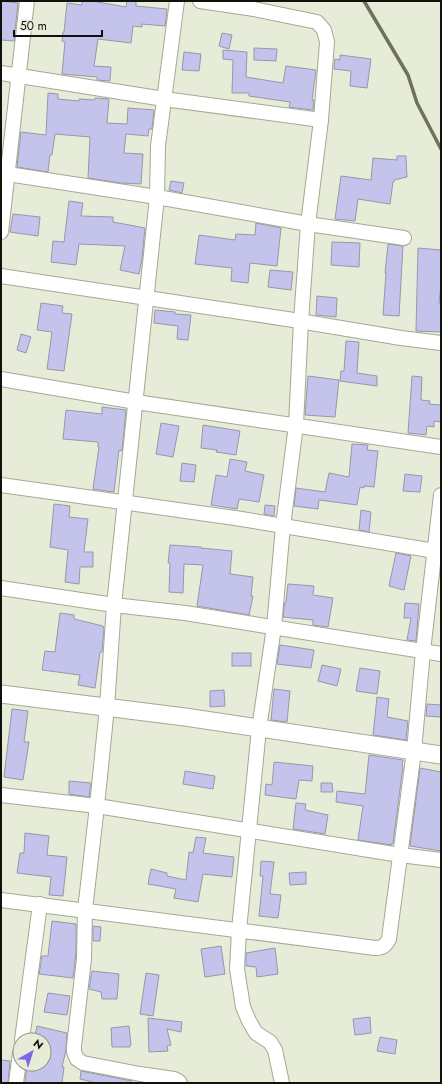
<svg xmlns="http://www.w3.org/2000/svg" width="442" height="1084" font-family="Jost,sans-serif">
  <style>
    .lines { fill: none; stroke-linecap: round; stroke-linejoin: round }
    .stream { stroke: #6d7356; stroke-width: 3.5 }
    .building { fill: #c4c3eb; stroke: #9797a9 }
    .minor-casing { stroke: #a4a895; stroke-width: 16 }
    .tertiary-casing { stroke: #a4a895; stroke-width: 19 }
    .minor { stroke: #fff; stroke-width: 14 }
    .tertiary { stroke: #fff; stroke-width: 17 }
  </style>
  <rect width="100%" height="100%" fill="#e7ecd8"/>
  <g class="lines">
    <path class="stream" d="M 364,1 L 408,75 L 417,103 L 441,149"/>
  </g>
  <g class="building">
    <path d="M 1,1 L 18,3 L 14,41 L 1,40 Z"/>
    <path d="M 82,1 L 92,1 L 126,7 L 127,1 L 136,1 L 136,6 L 167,9 L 165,26 L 142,24 L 142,27 L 133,26 L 131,43 L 98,39 L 94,66 L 111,67 L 110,81 L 97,80 L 97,77 L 62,74 L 65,42 L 62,41 L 63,32 L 64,32 L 67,3 L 82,5 Z"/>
    <path d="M 222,33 L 232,35 L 229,49 L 219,46 Z"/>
    <path d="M 254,48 L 277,49 L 276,61 L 254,60 Z"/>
    <path d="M 223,50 L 247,52 L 246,77 L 283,83 L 286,66 L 316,70 L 312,100 L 314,100 L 313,110 L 289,107 L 290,102 L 249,96 L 249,93 L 232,93 L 233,60 L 223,59 Z"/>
    <path d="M 184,52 L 201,54 L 199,71 L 182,70 Z"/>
    <path d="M 340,55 L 371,59 L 367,88 L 350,86 L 351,71 L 334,69 L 335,59 L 340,60 Z"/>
    <path d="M 48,93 L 58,94 L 58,99 L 79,101 L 79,99 L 94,100 L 95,98 L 109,99 L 107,123 L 127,124 L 128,108 L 154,110 L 152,129 L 149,129 L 148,136 L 126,134 L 124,153 L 143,154 L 141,184 L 121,183 L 88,178 L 90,137 L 55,134 L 52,155 L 50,155 L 48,172 L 17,167 L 21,132 L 46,135 Z"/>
    <path d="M 397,156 L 406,156 L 407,177 L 394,180 L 394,182 L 393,182 L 390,204 L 358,199 L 355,221 L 335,219 L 341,176 L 371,180 L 373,158 L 397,160 Z"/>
    <path d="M 171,181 L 184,183 L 182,193 L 169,190 Z"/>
    <path d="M 69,201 L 83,203 L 81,216 L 113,217 L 113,222 L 145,228 L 142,259 L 139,274 L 120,270 L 125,246 L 79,244 L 76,265 L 51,262 L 53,241 L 64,242 Z"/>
    <path d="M 13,214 L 40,217 L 38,236 L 10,232 Z"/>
    <path d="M 256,223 L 281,228 L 277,266 L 250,263 L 248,283 L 231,281 L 232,268 L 195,264 L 199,235 L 235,240 L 236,234 L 255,235 Z"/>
    <path d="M 332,242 L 360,243 L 359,267 L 331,265 Z"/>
    <path d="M 388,244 L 403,246 L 399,316 L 383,315 L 386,273 L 385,273 Z"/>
    <path d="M 418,248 L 441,250 L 441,284 L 439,303 L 441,303 L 441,332 L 416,331 Z"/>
    <path d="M 270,270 L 293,272 L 291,290 L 268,287 Z"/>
    <path d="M 317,296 L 337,298 L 336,317 L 316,315 Z"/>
    <path d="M 41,303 L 63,306 L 62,313 L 72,314 L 64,371 L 47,369 L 52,332 L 37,330 Z"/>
    <path d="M 155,310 L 175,312 L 175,314 L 191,315 L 188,340 L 177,339 L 178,326 L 154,323 Z"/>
    <path d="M 21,334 L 31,337 L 26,353 L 17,350 Z"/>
    <path d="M 346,341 L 359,342 L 357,373 L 377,376 L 377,386 L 340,381 L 341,371 L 344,371 Z"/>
    <path d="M 308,376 L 339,380 L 335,417 L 305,415 Z"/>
    <path d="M 412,376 L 422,377 L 421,400 L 430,401 L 429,404 L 441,405 L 441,422 L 434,421 L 434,427 L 427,426 L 426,435 L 408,433 Z"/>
    <path d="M 102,407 L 126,410 L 122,451 L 119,450 L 114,492 L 93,489 L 99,447 L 98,447 L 98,442 L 63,439 L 66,410 L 102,414 Z"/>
    <path d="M 161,423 L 179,426 L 173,457 L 156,454 Z"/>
    <path d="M 203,425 L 240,431 L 236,455 L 216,452 L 217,450 L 201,448 Z"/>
    <path d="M 352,444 L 368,445 L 367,450 L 378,451 L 374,487 L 364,486 L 364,488 L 360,487 L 357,505 L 319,500 L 318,509 L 294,506 L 296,488 L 325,492 L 329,473 L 349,477 Z"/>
    <path d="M 230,459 L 247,462 L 245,471 L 264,475 L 259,502 L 239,499 L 237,509 L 211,505 L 216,475 L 227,477 Z"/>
    <path d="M 182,463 L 196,465 L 194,482 L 180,481 Z"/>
    <path d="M 405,474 L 422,476 L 420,492 L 403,491 Z"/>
    <path d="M 54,504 L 70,506 L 69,517 L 88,519 L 84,552 L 93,552 L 93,567 L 80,567 L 79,584 L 65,582 L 68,550 L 50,547 Z"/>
    <path d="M 265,505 L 275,506 L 274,516 L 264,514 Z"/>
    <path d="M 361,510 L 371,512 L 369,532 L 359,530 Z"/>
    <path d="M 170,545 L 201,547 L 201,548 L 232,551 L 230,574 L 253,577 L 251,596 L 253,596 L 249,615 L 197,606 L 203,565 L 184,564 L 183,593 L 169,592 L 170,563 L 168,563 Z"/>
    <path d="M 396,553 L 411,556 L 404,590 L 389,586 Z"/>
    <path d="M 288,584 L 314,586 L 313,595 L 333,598 L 328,627 L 313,625 L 313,620 L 283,617 L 285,602 L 286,602 Z"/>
    <path d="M 405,603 L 419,604 L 416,641 L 407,640 L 411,618 L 404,618 Z"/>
    <path d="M 60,613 L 74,615 L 74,619 L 103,626 L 104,629 L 102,652 L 100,652 L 95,688 L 78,685 L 80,675 L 42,670 L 45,651 L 55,652 Z"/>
    <path d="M 280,645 L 314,650 L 311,668 L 277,664 Z"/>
    <rect x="232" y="653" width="19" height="13"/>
    <path d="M 322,665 L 341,669 L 337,686 L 318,681 Z"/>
    <path d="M 360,668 L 380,671 L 377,694 L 356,691 Z"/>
    <path d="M 274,689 L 290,691 L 287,722 L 271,720 Z"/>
    <path d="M 224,690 L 225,706 L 210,707 L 210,691 Z"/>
    <path d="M 377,697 L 389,699 L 387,717 L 408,721 L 406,740 L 373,735 Z"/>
    <path d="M 427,704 L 441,705 L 441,717 L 426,716 Z"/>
    <path d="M 12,709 L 28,711 L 24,742 L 29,742 L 23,780 L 4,777 Z"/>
    <path d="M 369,755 L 403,760 L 402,766 L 403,766 L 393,843 L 392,843 L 392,845 L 358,840 L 363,806 L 336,802 L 337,791 L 365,794 Z"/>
    <path d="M 274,762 L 313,766 L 312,781 L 299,780 L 296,799 L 265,795 L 266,784 L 272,785 Z"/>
    <path d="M 420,768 L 441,772 L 441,851 L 410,846 Z"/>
    <path d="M 185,771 L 215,776 L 213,789 L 183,784 Z"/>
    <path d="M 69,781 L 91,783 L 89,797 L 69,794 Z"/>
    <path d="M 321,783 L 332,783 L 333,792 L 321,792 Z"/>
    <path d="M 296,803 L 306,804 L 305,810 L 328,815 L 325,834 L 293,829 Z"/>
    <path d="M 25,833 L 49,836 L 47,855 L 67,857 L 63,896 L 49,895 L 51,877 L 17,873 L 20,853 L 24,853 Z"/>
    <path d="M 196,837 L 206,838 L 203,853 L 234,857 L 232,877 L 203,874 L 198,902 L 174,898 L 176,889 L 148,884 L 151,869 L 167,873 L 167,876 L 186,880 L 189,852 L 193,853 Z"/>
    <path d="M 261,861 L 274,862 L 270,894 L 281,895 L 278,918 L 259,916 L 263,876 L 260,876 Z"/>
    <path d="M 306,872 L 306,884 L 290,885 L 289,873 Z"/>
    <path d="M 52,921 L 76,924 L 76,952 L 73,978 L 39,974 L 42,956 L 48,956 Z"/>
    <path d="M 93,926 L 101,927 L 100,941 L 93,941 Z"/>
    <path d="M 221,946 L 225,974 L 205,977 L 201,949 Z"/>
    <path d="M 275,948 L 278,974 L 257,977 L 256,967 L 246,966 L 246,953 Z"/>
    <path d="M 92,971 L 119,974 L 117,999 L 102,999 L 101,992 L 89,989 Z"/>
    <path d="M 146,973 L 159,975 L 153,1016 L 140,1014 Z"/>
    <path d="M 48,993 L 70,996 L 67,1015 L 44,1012 Z"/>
    <path d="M 370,1017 L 371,1033 L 355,1035 L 353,1019 Z"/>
    <path d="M 148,1018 L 182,1022 L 181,1032 L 167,1029 L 171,1045 L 167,1046 L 168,1051 L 149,1052 Z"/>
    <path d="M 37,1026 L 67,1033 L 66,1050 L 62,1067 L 64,1067 L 62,1083 L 25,1083 L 27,1064 L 44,1064 L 44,1040 L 34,1040 Z"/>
    <path d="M 129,1026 L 131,1045 L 130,1045 L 130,1047 L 112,1047 L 111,1028 Z"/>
    <path d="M 380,1037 L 397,1040 L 395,1054 L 377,1051 Z"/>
    <path d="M 1,1060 L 10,1061 L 8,1083 L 1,1083 Z"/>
    <path d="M 81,1071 L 132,1081 L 132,1083 L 96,1083 L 80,1079 Z"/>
  </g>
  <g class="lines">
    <defs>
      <g id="minor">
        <path d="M 177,1 L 158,146 L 157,197 L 114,605 L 107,707 L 97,806 L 85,910 L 84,959 L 74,1046 L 74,1052 L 77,1059 L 83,1063 L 140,1074 L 174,1079 L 178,1081 L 180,1083"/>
        <path d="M 200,1 L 254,9 L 317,22 L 324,30 L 327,42 L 321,120 L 308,224 L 301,321 L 296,425 L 283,526 L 274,627 L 259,729 L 239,930 L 237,969 L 243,1007 L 249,1021 L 256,1033 L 270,1042 L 275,1050 L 282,1083"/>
        <path d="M 1,73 L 164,99 L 321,120"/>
        <path d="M 1,173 L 157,197 L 308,224 L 404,238"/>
        <path d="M 1,232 L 27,1"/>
        <path d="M 1,276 L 287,319 L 401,338 L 441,343"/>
        <path d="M 1,379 L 136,402 L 441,447"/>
        <path d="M 1,485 L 235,518 L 441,552"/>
        <path d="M 1,588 L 114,605 L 185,613 L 441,654"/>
        <path d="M 1,795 L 97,806 L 400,855 L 441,860"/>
        <path d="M 1,900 L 322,941 L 375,948 C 383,948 385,946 389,939 L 414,751 L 423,651 L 441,495"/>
        <path d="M 22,1040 L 40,904"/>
        <path d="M 16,1083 L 20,1053"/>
      </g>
      <path id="tertiary" d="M 1,694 L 185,717 L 441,755"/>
    </defs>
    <use href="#minor" class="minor-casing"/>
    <use href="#tertiary" class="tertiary-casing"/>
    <use href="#minor" class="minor"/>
    <use href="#tertiary" class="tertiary"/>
  </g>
  <rect width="442" height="1084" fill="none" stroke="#10110b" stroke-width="4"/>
  <g transform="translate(32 1052) rotate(39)"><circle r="19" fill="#e7ecd8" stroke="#919486"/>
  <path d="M0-3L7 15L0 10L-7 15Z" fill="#7c68e4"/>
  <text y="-6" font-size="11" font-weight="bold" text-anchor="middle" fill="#10110b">N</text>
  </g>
  <path d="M14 30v6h88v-6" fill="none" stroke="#10110b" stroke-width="2"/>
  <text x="20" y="30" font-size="12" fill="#10110b" stroke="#e7ecd8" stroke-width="3" paint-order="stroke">50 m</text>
</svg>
